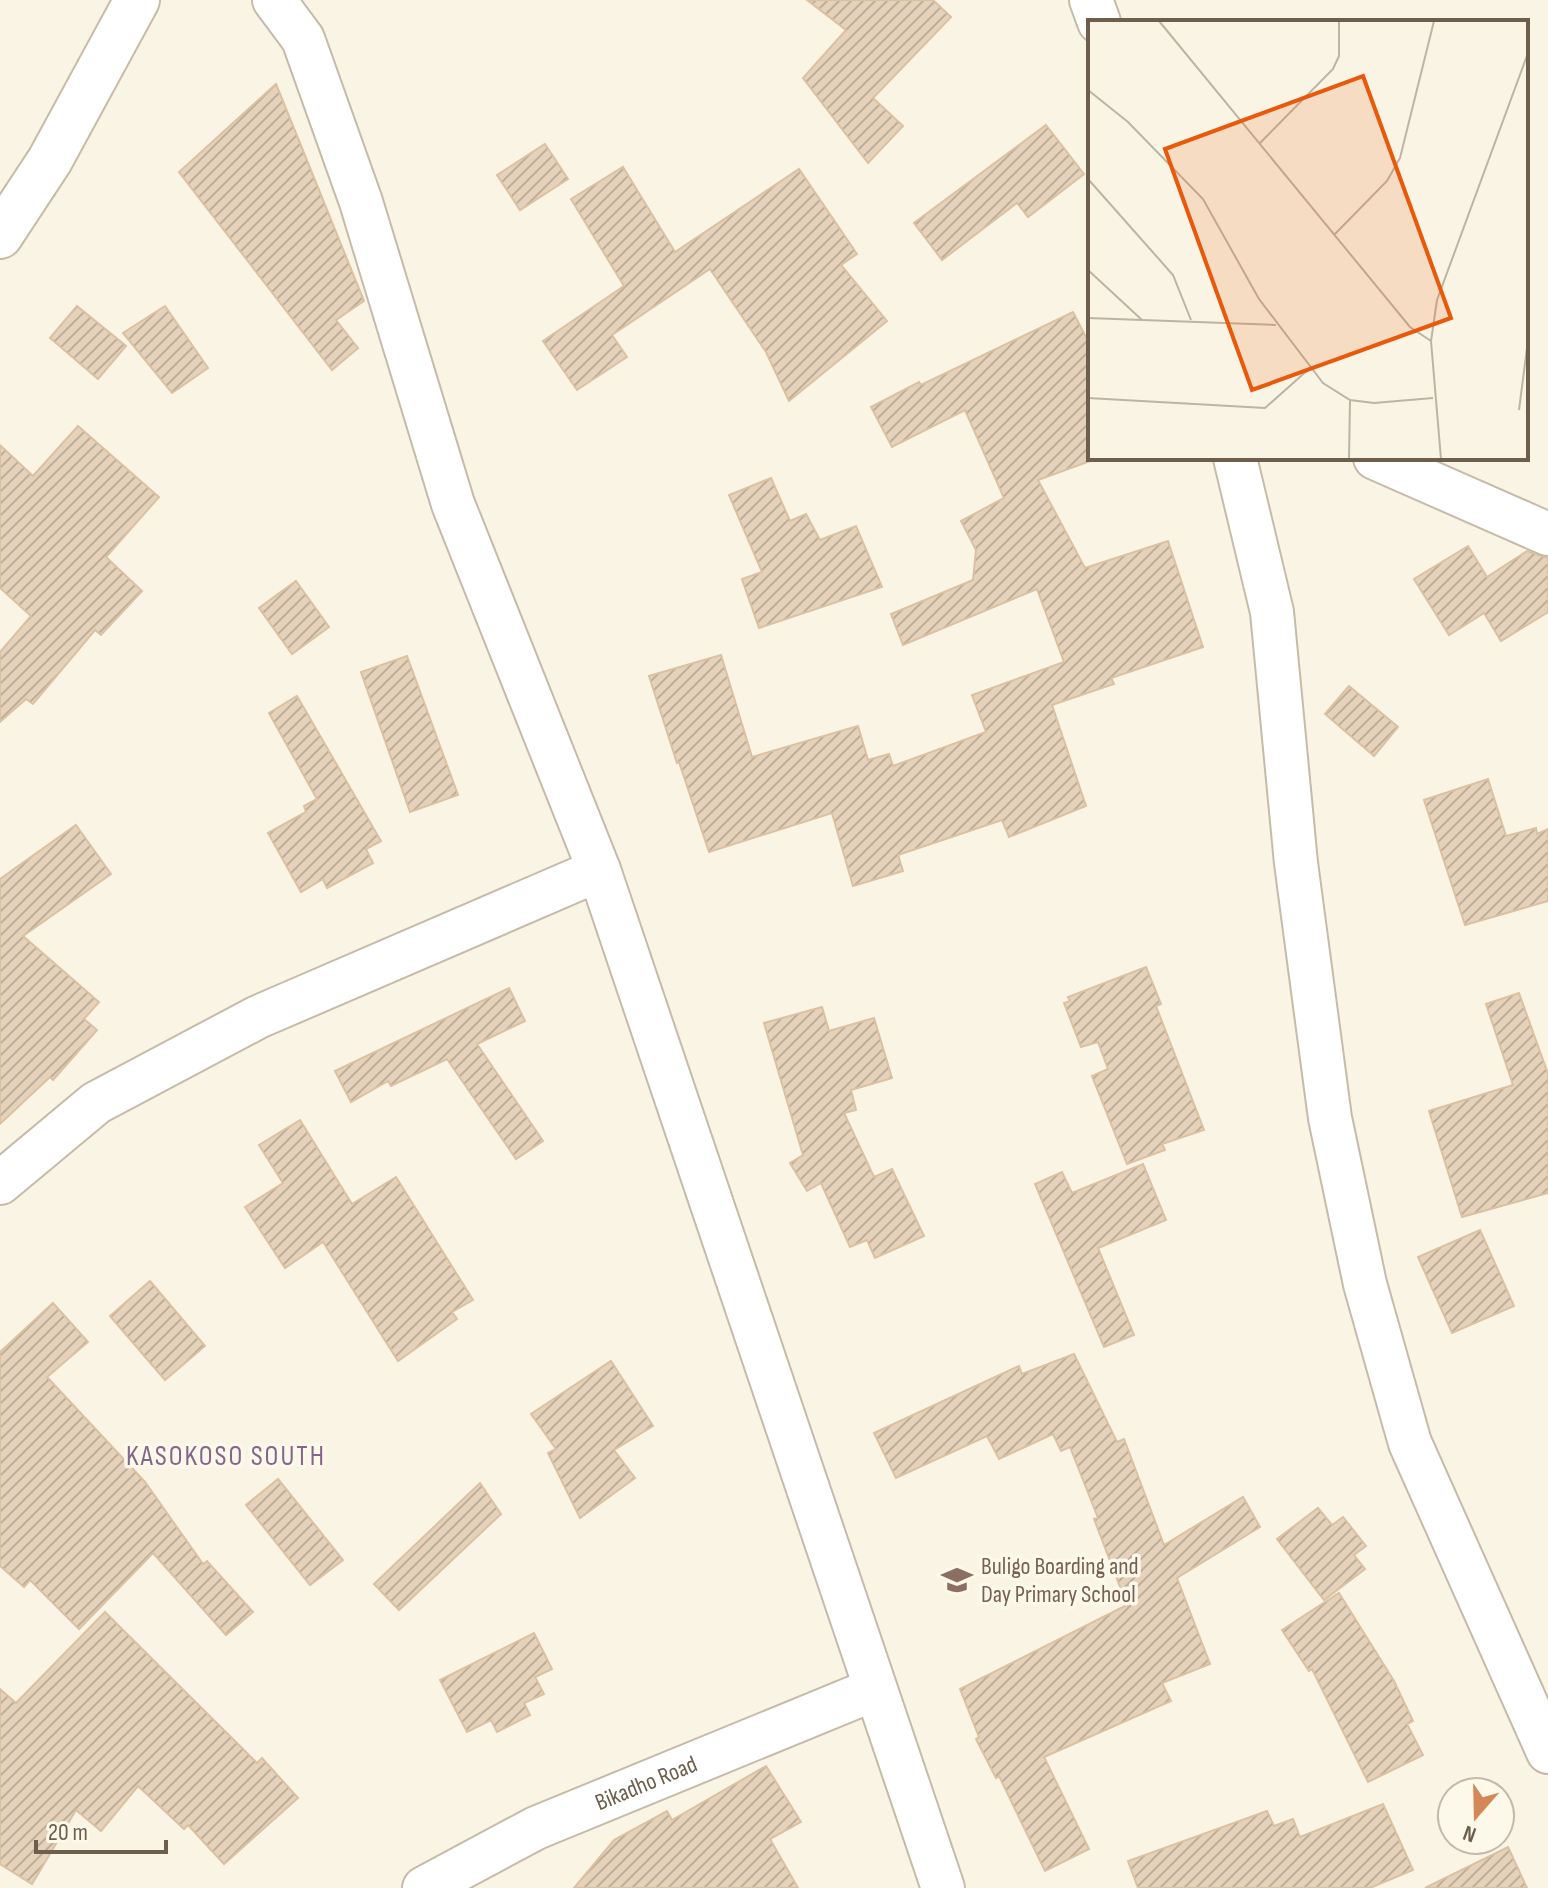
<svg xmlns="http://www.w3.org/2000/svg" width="1548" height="1888" font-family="'Sofia Sans Condensed',sans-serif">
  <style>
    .building { fill: url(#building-hatch); stroke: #dbc1a2; stroke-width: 2 }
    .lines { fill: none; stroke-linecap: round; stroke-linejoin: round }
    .street-casing { stroke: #c6bbaa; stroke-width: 46 }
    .secondary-casing { stroke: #c8bca8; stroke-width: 48 }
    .street { stroke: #fff; stroke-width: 42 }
    .secondary { stroke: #fff; stroke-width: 44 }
    .labels { text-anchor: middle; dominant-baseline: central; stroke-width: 7; stroke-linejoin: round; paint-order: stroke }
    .education-label { font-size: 24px; fill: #785e54; stroke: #fcf8ea; text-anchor: start }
    .street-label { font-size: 24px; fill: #6e5e4d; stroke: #fcf8ea }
    .quarter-label { font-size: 28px; letter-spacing: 2px; fill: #84668b; stroke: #fcf8ea }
    .inset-road { fill: none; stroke: #bdb4a3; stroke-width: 2 }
    .view { fill: #e8590c; fill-opacity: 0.15; stroke: #e8590c; stroke-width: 4 }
    .inset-edge { fill: none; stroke: #6e5e4d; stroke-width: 4 }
  </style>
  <defs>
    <pattern id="building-hatch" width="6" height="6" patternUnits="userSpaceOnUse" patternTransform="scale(2)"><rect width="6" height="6" fill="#e6d2ba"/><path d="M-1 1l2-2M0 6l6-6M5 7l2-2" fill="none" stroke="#bfae99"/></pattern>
  </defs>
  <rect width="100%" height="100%" fill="#f9f4e4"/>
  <g class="building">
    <path d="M 807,0 L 933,0 L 951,17 L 873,98 L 903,126 L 868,163 L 803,78 L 846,30 Z"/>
    <path d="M 276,84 L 364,301 L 336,320 L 358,348 L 332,370 L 179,172 Z"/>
    <path d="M 1046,125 L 1084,174 L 1028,217 L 1017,203 L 942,260 L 914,223 Z"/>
    <path d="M 545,144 L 568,179 L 520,210 L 497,175 Z"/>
    <path d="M 623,167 L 675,252 L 799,169 L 857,254 L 841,265 L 887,321 L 789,401 L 766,352 L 710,269 L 612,335 L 627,357 L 577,390 L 543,341 L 624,286 L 571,199 Z"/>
    <path d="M 77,306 L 126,346 L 98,379 L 50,338 Z"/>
    <path d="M 165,306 L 208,368 L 172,393 L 123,333 Z"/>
    <path d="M 1073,312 L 1090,345 L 1090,461 L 1038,480 L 1085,568 L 1168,541 L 1203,647 L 1111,678 L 1114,684 L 1052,705 L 1086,806 L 1009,837 L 1002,820 L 898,855 L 903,871 L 853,886 L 832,813 L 709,852 L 679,762 L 677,763 L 649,676 L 721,655 L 752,757 L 858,726 L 868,760 L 889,754 L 893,766 L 986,732 L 972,695 L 1064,662 L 1037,589 L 903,645 L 891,614 L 973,580 L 976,550 L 961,521 L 1004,498 L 965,410 L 892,447 L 871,407 L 919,382 L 921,385 Z"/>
    <path d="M 78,426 L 159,497 L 106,557 L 142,591 L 101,635 L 95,630 L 33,704 L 26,699 L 0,722 L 0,652 L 31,616 L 0,588 L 0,445 L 33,476 Z"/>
    <path d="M 771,478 L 790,521 L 806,514 L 820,540 L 856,526 L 882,587 L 759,628 L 742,579 L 762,572 L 729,495 Z"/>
    <path d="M 1468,546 L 1487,577 L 1527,551 L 1548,558 L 1548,612 L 1501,641 L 1484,613 L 1449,635 L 1414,579 Z"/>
    <path d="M 296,581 L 329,627 L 292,654 L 259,608 Z"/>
    <path d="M 407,656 L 458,795 L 410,812 L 361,672 Z"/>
    <path d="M 1349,686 L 1398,727 L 1374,756 L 1325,714 Z"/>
    <path d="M 297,696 L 381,841 L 366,849 L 373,863 L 327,888 L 323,879 L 301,892 L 268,833 L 306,812 L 304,806 L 317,799 L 269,713 Z"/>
    <path d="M 1488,779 L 1506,836 L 1536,828 L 1537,834 L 1548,829 L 1548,901 L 1465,925 L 1424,800 Z"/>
    <path d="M 76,825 L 111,874 L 23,936 L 99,1002 L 84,1019 L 97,1030 L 53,1080 L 50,1077 L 0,1124 L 0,879 Z"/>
    <path d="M 1146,967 L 1161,1004 L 1156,1006 L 1204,1130 L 1162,1144 L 1165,1150 L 1127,1164 L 1092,1076 L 1108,1069 L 1098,1042 L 1081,1047 L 1064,1003 L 1070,1001 L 1068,997 Z"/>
    <path d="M 509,988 L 525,1021 L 477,1044 L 543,1141 L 516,1159 L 447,1059 L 391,1086 L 388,1081 L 351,1102 L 335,1071 Z"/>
    <path d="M 1519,993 L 1548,1074 L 1548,1193 L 1462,1217 L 1429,1111 L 1513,1085 L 1486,1004 Z"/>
    <path d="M 822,1007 L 829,1031 L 874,1018 L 892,1078 L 851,1090 L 856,1110 L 844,1113 L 874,1177 L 892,1169 L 924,1236 L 875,1258 L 867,1240 L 850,1247 L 821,1183 L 807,1191 L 790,1163 L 803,1155 L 764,1023 Z"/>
    <path d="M 300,1120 L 352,1204 L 396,1177 L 473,1300 L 452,1312 L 457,1319 L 398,1361 L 323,1242 L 285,1268 L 245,1207 L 283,1183 L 259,1145 Z"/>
    <path d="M 1143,1164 L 1166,1220 L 1098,1248 L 1134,1335 L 1104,1347 L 1035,1184 L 1062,1172 L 1072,1193 Z"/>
    <path d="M 1480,1230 L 1514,1306 L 1452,1333 L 1418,1257 Z"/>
    <path d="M 150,1281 L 205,1346 L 165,1380 L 110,1316 Z"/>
    <path d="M 53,1303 L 88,1342 L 47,1377 L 145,1482 L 203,1564 L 207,1561 L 253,1612 L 226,1635 L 153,1553 L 79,1629 L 30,1580 L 24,1587 L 0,1566 L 0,1352 Z"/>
    <path d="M 1074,1354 L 1117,1442 L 1124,1439 L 1164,1545 L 1243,1497 L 1260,1527 L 1177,1578 L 1210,1664 L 1162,1683 L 1171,1701 L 1044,1757 L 1089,1849 L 1045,1871 L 999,1776 L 996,1778 L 976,1739 L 979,1737 L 960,1689 L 1127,1605 L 1094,1519 L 1098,1518 L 1070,1447 L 1061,1451 L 1053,1434 L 999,1459 L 987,1436 L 896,1478 L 874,1433 L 1019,1366 L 1022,1374 Z"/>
    <path d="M 611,1361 L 653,1426 L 614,1450 L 635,1478 L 580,1518 L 548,1453 L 556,1449 L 531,1414 Z"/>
    <path d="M 278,1479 L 343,1560 L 310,1585 L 246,1505 Z"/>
    <path d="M 480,1483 L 501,1514 L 399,1610 L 374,1584 Z"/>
    <path d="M 1318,1508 L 1332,1525 L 1343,1517 L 1366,1546 L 1354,1555 L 1365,1569 L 1324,1600 L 1277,1539 Z"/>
    <path d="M 1339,1593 L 1394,1681 L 1413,1721 L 1407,1724 L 1423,1755 L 1368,1782 L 1312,1669 L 1309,1671 L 1282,1630 Z"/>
    <path d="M 105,1612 L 257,1763 L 262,1758 L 298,1798 L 224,1864 L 188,1825 L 184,1829 L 138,1786 L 101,1831 L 76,1810 L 32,1884 L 0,1864 L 0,1689 L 16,1703 Z"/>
    <path d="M 534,1633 L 552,1669 L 535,1677 L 544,1694 L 524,1703 L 530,1715 L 497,1732 L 491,1720 L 467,1732 L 440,1680 Z"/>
    <path d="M 766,1766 L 801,1822 L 770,1839 L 798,1888 L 574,1888 L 614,1840 L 667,1811 L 672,1820 Z"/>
    <path d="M 1383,1804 L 1413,1870 L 1370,1888 L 1138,1888 L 1128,1861 L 1267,1811 L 1274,1826 L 1293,1819 L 1300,1837 Z"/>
    <path d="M 1508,1847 L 1527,1888 L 1425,1888 Z"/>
  </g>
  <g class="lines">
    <defs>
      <g id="street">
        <path d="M 274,0 L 303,39 L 361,202 L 453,504 L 599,870 L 943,1888"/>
        <path d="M 1091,0 L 1099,22"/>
        <path d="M 1235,458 L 1272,612 L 1296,863 L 1330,1118 L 1365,1284 L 1410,1443 L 1548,1752"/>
        <path d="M 1375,458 L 1548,534"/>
        <path d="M 0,1183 L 96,1103 L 258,1017 L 599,870"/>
        <path id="s1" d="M 424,1888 L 536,1828 L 875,1689"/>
      </g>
      <path id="secondary" d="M 0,236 L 50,160 L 137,0"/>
    </defs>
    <use href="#street" class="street-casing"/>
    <use href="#secondary" class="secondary-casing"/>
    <use href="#street" class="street"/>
    <use href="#secondary" class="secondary"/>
  </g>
  <defs>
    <symbol id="school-bare" viewBox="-9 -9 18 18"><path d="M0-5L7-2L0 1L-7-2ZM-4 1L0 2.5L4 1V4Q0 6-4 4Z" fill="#8d6e63" stroke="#fcf8ea" stroke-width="2.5" paint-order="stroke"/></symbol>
  </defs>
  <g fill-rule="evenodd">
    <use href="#school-bare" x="935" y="1558" width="44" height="44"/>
  </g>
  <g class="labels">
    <g class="education-label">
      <text x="981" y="1566">Buligo Boarding and<tspan x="981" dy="28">Day Primary School</tspan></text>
    </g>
    <g class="street-label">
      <text stroke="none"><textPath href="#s1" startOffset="246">Bikadho Road</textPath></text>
    </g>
    <g class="quarter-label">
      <text x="226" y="1456">KASOKOSO SOUTH</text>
    </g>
  </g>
  <g transform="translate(1088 20)">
    <rect width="440" height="440" fill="#f9f4e4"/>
    <path class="inset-road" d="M 71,1 L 322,307 L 343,321M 0,70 L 40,102 L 115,179 L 171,279 L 235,363 L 262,380 L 286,383 L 345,378M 172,123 L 245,49 L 251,36 L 251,1M 0,159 L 85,255 L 103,300M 246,215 L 299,161 L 312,138 L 346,1M 0,250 L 54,300M 0,298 L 188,305M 0,378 L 177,388 L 222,348M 431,390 L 440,320M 261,439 L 262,380M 353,439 L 343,321 L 349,280 L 440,33"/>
    <path class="view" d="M 275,56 L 363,298 L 164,370 L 77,129 Z"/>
    <rect width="440" height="440" class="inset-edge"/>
  </g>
  <g transform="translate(1476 1816) rotate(200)"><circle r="38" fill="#fcf8ea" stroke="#c3baab" stroke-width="2"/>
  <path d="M0-6L14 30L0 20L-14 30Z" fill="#d48758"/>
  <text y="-12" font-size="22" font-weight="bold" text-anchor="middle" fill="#6e5e4d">N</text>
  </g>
  <path d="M36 1840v12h130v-12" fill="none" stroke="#6e5e4d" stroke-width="4"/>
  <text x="48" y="1840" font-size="24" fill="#6e5e4d" stroke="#fcf8ea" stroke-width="6" paint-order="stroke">20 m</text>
</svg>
